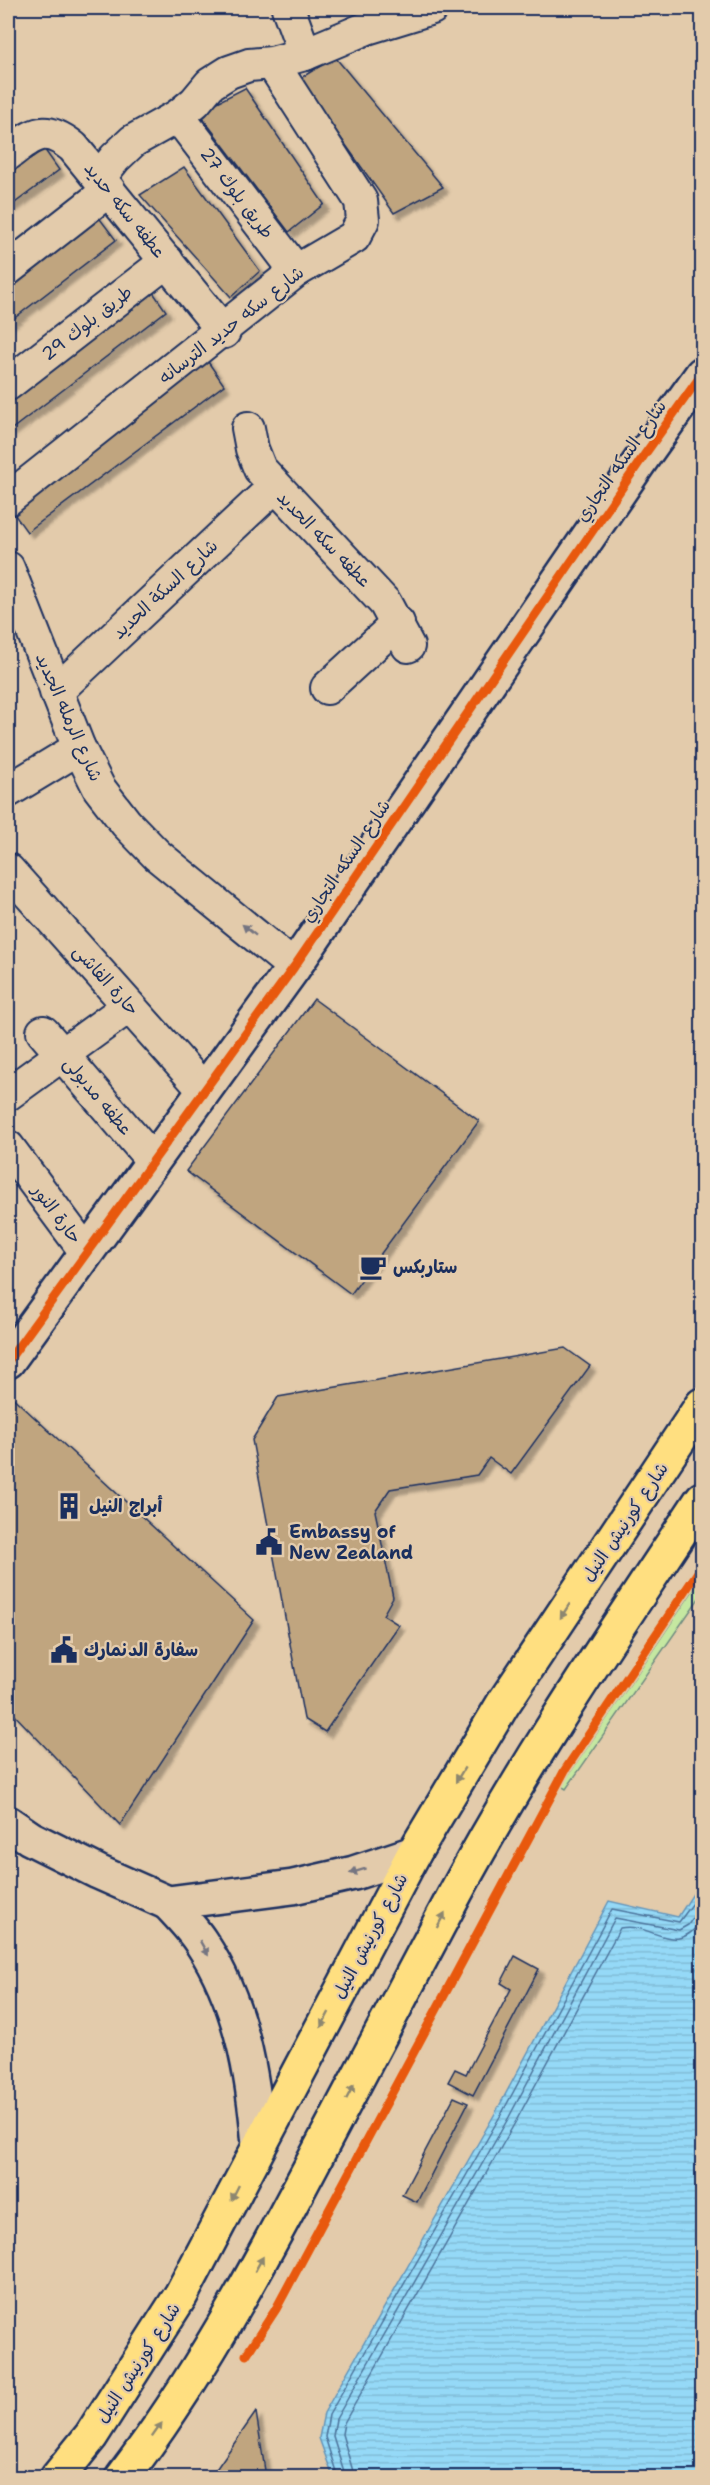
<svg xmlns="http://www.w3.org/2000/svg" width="710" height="2485" font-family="'Shantell Sans','Playpen Sans Arabic',sans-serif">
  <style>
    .green { fill: #c5e8a1; stroke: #708c80; stroke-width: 1.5 }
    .water { fill: url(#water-rules); stroke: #6495ba; stroke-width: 1.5 }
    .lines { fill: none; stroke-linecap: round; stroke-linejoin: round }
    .shore { stroke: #4c739b; stroke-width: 1.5 }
    .building { fill: #c0a57f; stroke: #1b2f5e; stroke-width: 1.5; filter: url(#shadow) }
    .street-casing { stroke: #1b2f5e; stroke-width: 36 }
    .secondary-casing { stroke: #1b2f5e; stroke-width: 38 }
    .highway-casing { stroke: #1b2f5e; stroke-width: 38 }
    .street { stroke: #e3cbab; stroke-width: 32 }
    .secondary { stroke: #e3cbab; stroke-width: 33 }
    .highway { stroke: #ffdf80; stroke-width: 33 }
    .cycleway-casing { stroke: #e3cbab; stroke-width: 13 }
    .cycleway { stroke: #e8590c; stroke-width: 9 }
    .oneway { fill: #757581 }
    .oneway2 { fill: #8d876f }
    .labels { text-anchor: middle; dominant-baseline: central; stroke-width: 4.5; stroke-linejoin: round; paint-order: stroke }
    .street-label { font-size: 18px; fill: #1b2f5e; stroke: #e3cbab }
    .poi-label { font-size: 18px; font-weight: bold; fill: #1b2f5e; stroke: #e3cbab; text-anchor: start }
  </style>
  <defs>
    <pattern id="water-rules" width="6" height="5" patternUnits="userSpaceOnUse" patternTransform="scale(1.5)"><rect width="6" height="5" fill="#95d9f7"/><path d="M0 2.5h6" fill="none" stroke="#80bbd6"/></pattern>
    <filter id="shadow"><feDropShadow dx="5.5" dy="5.5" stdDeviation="1.5" flood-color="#0004"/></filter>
  </defs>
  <rect width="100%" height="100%" fill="#e3cbab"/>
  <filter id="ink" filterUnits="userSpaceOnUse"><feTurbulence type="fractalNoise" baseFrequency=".0167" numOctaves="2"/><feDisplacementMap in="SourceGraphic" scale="12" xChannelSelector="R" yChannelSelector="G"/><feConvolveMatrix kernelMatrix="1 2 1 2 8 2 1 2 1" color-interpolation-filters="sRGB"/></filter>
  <g filter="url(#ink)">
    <path class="green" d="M 702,1577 L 702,1594 L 566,1789 L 561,1786 Z"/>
    <path class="water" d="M 702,1880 L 702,2477 L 333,2477 L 319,2438 L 324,2413 L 497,2110 L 609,1901 L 678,1917 Z"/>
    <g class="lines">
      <g class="shore">
        <path d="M 338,2478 L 325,2437 L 329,2415 L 502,2113 L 612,1909 L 679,1922 L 702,1891"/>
        <path d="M 346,2478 L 333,2436 L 336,2419 L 509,2117 L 615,1918 L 679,1930 L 688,1925 L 702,1904"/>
        <path d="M 355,2478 L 342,2434 L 344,2423 L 516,2121 L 620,1928 C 652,1921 675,1960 702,1920"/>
      </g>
    </g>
    <g class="building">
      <path d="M 335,57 L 443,187 L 394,213 L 299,79 Z"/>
      <path d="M 245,88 L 324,204 L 289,232 L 198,112 Z"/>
      <path d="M 37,139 L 59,170 L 8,208 L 8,162 Z"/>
      <path d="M 184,167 L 260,271 L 231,297 L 140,195 Z"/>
      <path d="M 94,211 L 116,240 L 8,323 L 8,278 Z"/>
      <path d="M 148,285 L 166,311 L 8,432 L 8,393 Z"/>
      <path d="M 204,356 L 224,385 L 27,532 L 9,507 Z"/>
      <path d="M 314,999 L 479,1121 L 351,1294 L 186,1171 Z"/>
      <path d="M 565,1348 L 590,1366 L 511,1474 L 489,1458 L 477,1475 L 390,1489 L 375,1511 L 393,1597 L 383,1615 L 399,1625 L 325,1732 L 304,1719 L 252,1440 L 278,1397 Z"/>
      <path d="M 8,1393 L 254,1620 L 120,1825 L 8,1708 Z"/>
      <path d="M 515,1956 L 539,1969 L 473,2095 L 448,2082 L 455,2069 L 466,2074 L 511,1989 L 501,1983 Z"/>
      <path d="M 454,2097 L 468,2103 L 417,2202 L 402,2195 Z"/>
      <path d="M 256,2412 L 266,2477 L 210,2478 Z"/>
    </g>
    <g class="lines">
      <defs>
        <g id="street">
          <path d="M 288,8 L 305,54"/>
          <path d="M 178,116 L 296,271"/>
          <path d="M 8,154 C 34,134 44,124 73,147 L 224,332"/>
          <path d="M 99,178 L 115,158 L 133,141 L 178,116 L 195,102 L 210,84 L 229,72 L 249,65 L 272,63 L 305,54 L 367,28 L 432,8"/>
          <path d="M 8,269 L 109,190"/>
          <path d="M 8,384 L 167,261"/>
          <path d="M 248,428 L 252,449 L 260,469 L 385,603 L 408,646"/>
          <path d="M 8,499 L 296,271 L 354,237 L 363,220 L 361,201 L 272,63"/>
          <path d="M 8,568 L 79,748 L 99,788 L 126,823 L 157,855 L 294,967"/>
          <path d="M 327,688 L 398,623"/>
          <path d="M 56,692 L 274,487"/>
          <path d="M 8,791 L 79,748"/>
          <path d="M 8,870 L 204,1090"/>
          <path d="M 43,1032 L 153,1161"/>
          <path d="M 8,1094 L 129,1006"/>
          <path d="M 8,1147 L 86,1252"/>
        </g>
        <g id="secondary">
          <path d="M 8,1361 L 294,967 L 645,454 L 702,374"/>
          <path d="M 8,1823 L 30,1838 L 98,1872 L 168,1903 L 293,1887 L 354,1873 L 414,1853"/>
          <path d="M 168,1903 C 179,1915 192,1928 201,1942 C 241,2002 253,2074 259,2145"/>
        </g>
        <g id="highway">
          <path d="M 57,2478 L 91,2436 L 181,2295 L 414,1853 L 503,1704 L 702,1405"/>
          <path d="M 122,2478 C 196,2382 253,2276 309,2170 C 358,2077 407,1984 456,1892 C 529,1756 617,1628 702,1499"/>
        </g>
      </defs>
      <use href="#street" class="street-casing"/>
      <use href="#secondary" class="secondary-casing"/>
      <use href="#highway" class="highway-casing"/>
      <use href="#street" class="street"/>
      <use href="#secondary" class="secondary"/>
      <use href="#highway" class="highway"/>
      <defs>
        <g id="cycleway">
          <path d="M 8,1361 L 294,967 L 645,454 L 702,374"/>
          <path d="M 246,2355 L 276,2309 L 565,1770 L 702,1566"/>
        </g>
      </defs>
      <use href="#cycleway" class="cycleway-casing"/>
      <use href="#cycleway" class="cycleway"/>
    </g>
    <defs><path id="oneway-solid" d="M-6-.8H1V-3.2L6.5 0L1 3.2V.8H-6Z" transform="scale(1.5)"/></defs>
    <g class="oneway">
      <use href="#oneway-solid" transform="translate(249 930) rotate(-141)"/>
      <use href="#oneway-solid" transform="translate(358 1871) rotate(163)"/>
      <use href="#oneway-solid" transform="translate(204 1948) rotate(60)"/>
    </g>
    <g class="oneway2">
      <use href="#oneway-solid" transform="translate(565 1611) rotate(123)"/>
      <use href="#oneway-solid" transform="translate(460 1775) rotate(121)"/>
      <use href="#oneway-solid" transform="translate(441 1920) rotate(-62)"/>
      <use href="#oneway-solid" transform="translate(325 2020) rotate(118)"/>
      <use href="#oneway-solid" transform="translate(350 2092) rotate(-62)"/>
      <use href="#oneway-solid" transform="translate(235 2193) rotate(116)"/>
      <use href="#oneway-solid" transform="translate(259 2264) rotate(-61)"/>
      <use href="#oneway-solid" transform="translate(157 2430) rotate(-55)"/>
    </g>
  </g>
  <defs>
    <symbol id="cafe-bare" viewBox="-9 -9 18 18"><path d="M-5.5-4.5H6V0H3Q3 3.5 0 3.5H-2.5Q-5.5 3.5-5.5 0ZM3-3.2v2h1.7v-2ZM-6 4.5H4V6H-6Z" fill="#1b2f5e" stroke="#e3cbab" stroke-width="2.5" paint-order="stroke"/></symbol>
    <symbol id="building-bare" viewBox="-9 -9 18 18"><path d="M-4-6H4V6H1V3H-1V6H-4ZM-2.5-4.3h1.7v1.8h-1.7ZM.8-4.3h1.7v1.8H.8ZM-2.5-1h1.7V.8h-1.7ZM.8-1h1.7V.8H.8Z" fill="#1b2f5e" stroke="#e3cbab" stroke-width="2.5" paint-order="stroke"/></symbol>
    <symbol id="civic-bare" viewBox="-9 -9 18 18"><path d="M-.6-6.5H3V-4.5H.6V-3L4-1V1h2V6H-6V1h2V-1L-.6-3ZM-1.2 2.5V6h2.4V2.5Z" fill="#1b2f5e" stroke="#e3cbab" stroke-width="2.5" paint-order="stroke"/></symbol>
  </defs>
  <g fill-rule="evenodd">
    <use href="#cafe-bare" x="354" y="1248" width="38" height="38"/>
    <use href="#building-bare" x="50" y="1487" width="38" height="38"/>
    <use href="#civic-bare" x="250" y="1523" width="38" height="38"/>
    <use href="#civic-bare" x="45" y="1631" width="38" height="38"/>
  </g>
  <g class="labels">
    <g class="street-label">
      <text transform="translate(237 193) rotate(53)">طريق بلوك 27</text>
      <text transform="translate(125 210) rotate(51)">عطفه سكه حديد</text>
      <text transform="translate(87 323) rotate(-38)">طريق بلوك 29</text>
      <text transform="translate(231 325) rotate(-38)">شارع سكه حديد الترسانه</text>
      <text transform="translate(621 461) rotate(-55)">شارع السكه التجاري</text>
      <text transform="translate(324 539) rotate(46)">عطفه سكه الحديد</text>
      <text transform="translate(165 589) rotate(-43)">شارع السكة الحديد</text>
      <text transform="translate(69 717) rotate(66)">شارع الرمله الجديد</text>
      <text transform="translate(346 861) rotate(-56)">شارع السكه التجاري</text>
      <text transform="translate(106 980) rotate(48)">حارة الفاشى</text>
      <text transform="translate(98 1096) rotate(50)">عطفه مدبولى</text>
      <text transform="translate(57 1214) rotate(53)">حارة النور</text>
      <text transform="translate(625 1522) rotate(-56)">شارع كورنيش النيل</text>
      <text transform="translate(370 1936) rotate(-62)">شارع كورنيش النيل</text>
      <text transform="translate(138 2363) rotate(-57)">شارع كورنيش النيل</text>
    </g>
    <g class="poi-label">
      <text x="393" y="1267">ستاربكس</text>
      <text x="89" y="1506">أبراج النيل</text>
      <text x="289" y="1532">Embassy of<tspan x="289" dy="21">New Zealand</tspan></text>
      <text x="84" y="1650">سفارة الدنمارك</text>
    </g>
  </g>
  <rect width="710" height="2485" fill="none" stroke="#e3cbab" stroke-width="30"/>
  <rect x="15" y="15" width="680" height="2455" fill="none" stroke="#1b2f5e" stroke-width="2" filter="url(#ink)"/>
</svg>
